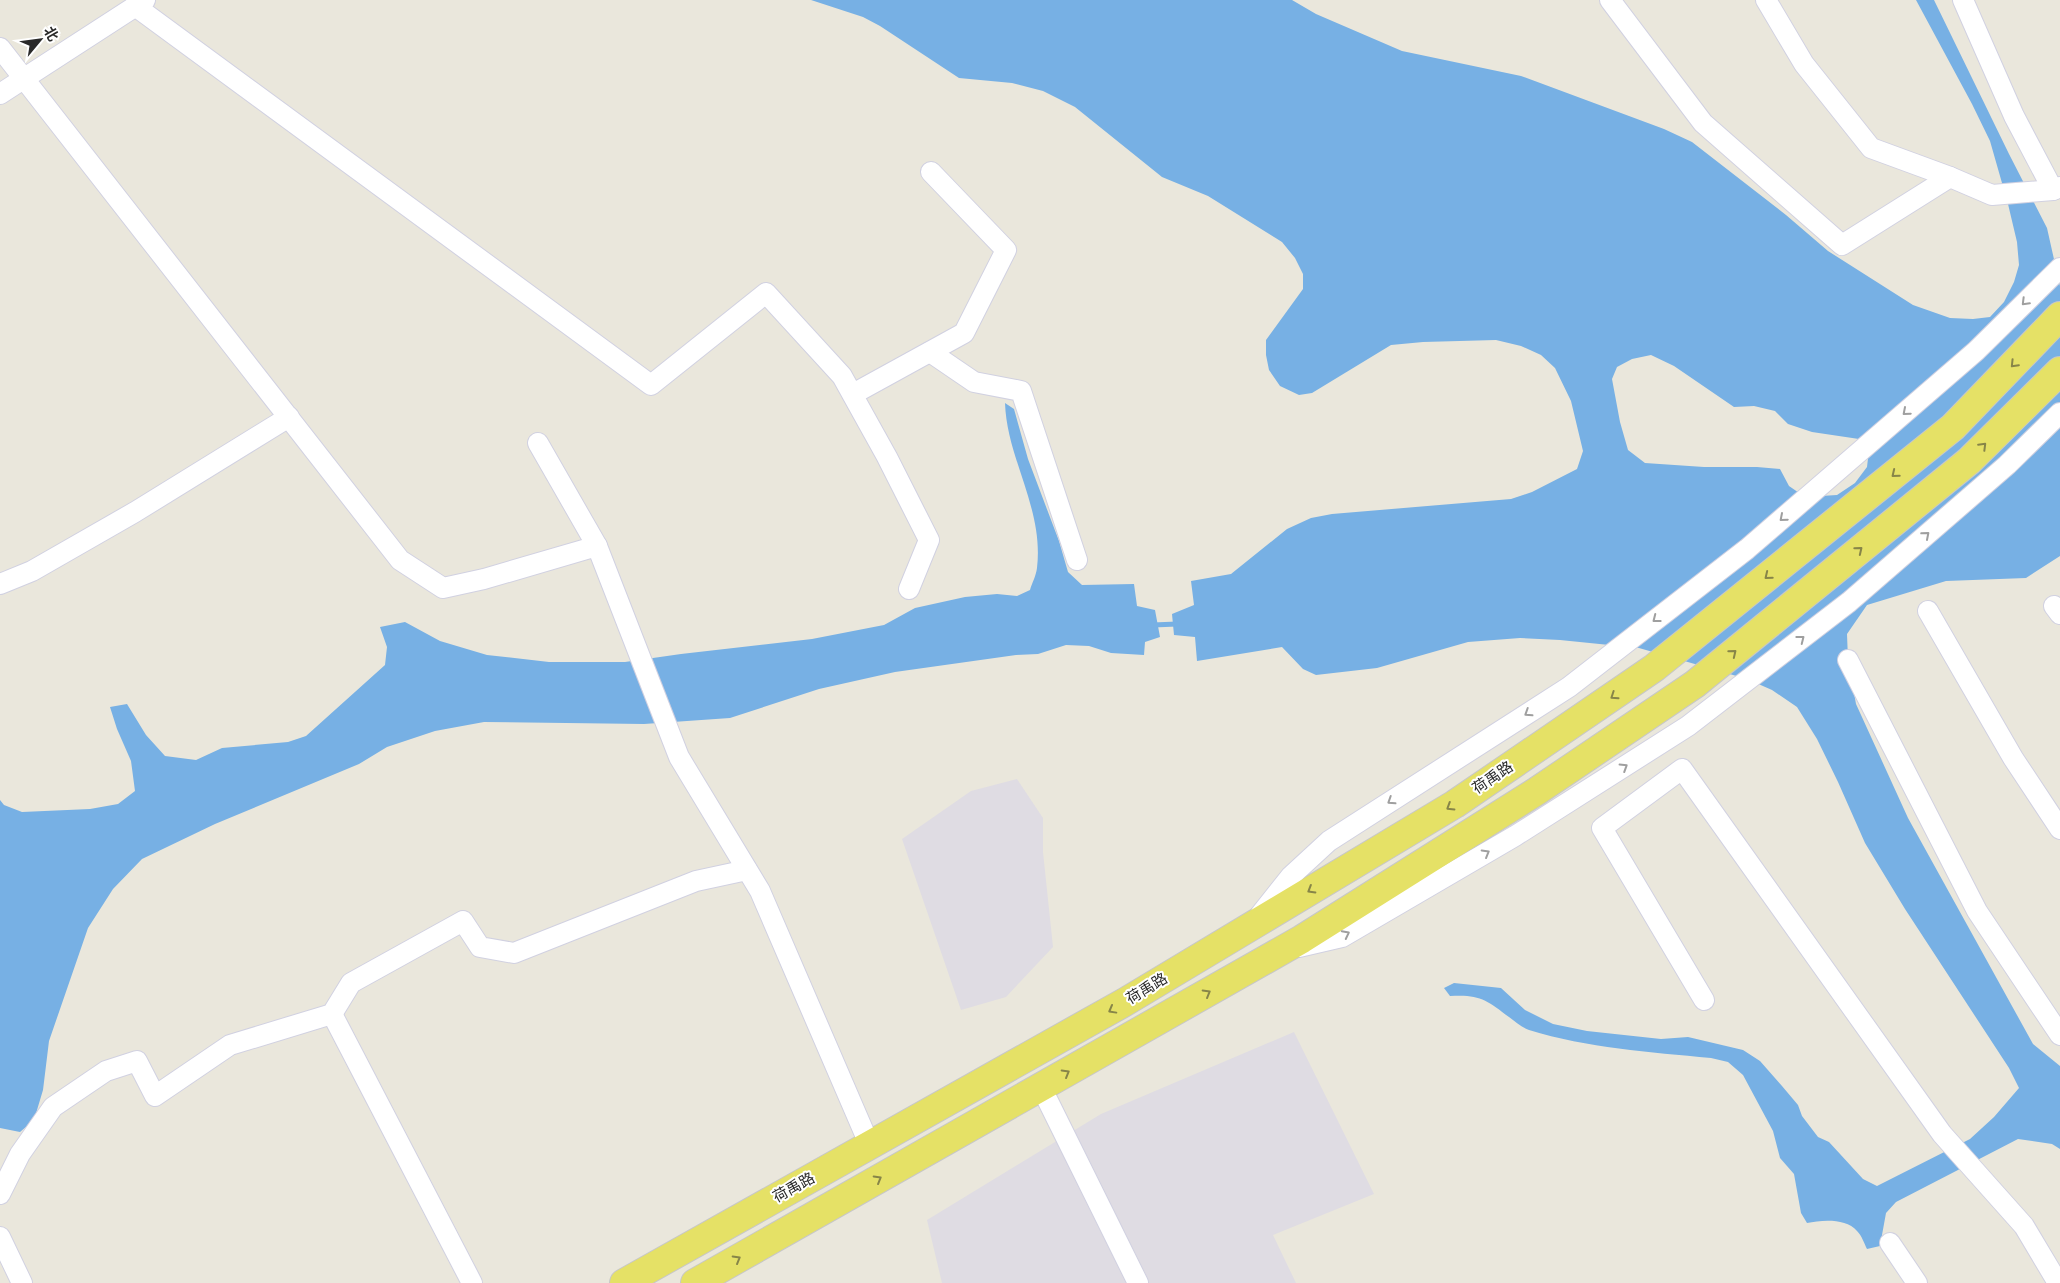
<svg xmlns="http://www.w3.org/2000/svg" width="2060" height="1283" font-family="'Alegreya Sans','Noto Sans SC',sans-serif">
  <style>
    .industrial { fill: #dfdce3 }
    .water { fill: #77b0e4; fill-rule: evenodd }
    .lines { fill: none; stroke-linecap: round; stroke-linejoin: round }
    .stream { stroke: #77b0e4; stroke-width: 5 }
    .minor-casing { stroke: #d1d1e1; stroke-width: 22 }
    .primary-casing { stroke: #c7c7c7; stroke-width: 30 }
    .minor { stroke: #fff; stroke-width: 20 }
    .primary { stroke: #e5e166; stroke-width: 28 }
    .oneway { stroke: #9f9f9f }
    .oneway2 { stroke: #878548 }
    .labels { text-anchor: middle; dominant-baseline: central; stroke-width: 4; stroke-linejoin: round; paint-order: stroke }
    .street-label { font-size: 15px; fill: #292929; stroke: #fff }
  </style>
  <rect width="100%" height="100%" fill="#eae7dc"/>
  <g class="industrial">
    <path d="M 1017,779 L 1043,818 L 1043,852 L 1053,947 L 1006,997 L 961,1010 L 902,839 L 971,791 Z"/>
    <path d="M 1294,1032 L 1374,1194 L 1273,1235 L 1296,1283 L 942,1283 L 927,1220 L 1101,1114 Z"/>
  </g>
  <g class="water">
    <path d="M 811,0 L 1292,0 L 1316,14 L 1402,51 L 1521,76 L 1664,129 L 1692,142 L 1786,215 L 1828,251 L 1913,305 L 1950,318 L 1973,319 L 1990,317 L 2004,302 L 2014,282 L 2019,265 L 2017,242 L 2008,204 L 1990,141 L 1972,104 L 1916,0 L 1934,0 L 2009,154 L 2047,228 L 2060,286 L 2060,556 L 2026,578 L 1946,581 L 1867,605 L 1847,634 L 1848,660 L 1856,704 L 1908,818 L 2033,1044 L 2060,1066 L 2060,1149 L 2052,1144 L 2018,1139 L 1896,1202 L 1886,1213 L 1880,1246 L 1867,1249 C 1864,1243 1862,1236 1857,1231 C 1846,1218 1822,1220 1807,1223 L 1801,1213 L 1794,1174 L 1780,1158 L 1773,1131 L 1743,1075 L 1728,1062 L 1711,1058 C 1649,1052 1588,1048 1529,1030 C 1522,1028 1515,1021 1509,1017 C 1487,1000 1479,994 1450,996 L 1444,988 L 1454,983 L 1501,988 L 1525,1010 L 1553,1024 L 1587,1031 L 1661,1039 L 1688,1037 L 1743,1050 L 1760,1061 L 1782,1086 L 1798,1105 L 1802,1116 L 1818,1137 L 1829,1142 L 1863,1179 L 1877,1186 L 1970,1139 L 1994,1117 L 2019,1088 L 2009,1068 L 1905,909 L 1865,843 L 1838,782 L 1817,739 L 1797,707 L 1772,690 L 1747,679 L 1639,648 L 1560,640 L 1520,638 L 1468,642 L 1377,668 L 1316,675 L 1303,669 L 1282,647 L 1197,661 L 1195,637 L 1174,635 L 1172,614 L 1194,605 L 1191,581 L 1231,574 L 1287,529 L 1311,518 L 1332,514 L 1511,499 L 1532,492 L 1577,469 L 1583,451 L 1571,401 L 1555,368 L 1541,355 L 1521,346 L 1496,340 L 1423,342 L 1391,345 L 1312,393 L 1299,395 L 1280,386 L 1269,370 L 1266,355 L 1266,340 L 1303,289 L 1303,274 L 1295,258 L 1282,242 L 1208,196 L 1162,177 L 1075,107 L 1043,91 L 1012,83 L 959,78 L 880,26 L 863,17 ZM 1651,355 L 1674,366 L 1734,407 L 1754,406 L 1775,411 L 1788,424 L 1812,432 L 1859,439 L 1869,450 L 1867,467 L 1855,483 L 1837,495 L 1805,497 L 1789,486 L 1780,469 L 1757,467 L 1704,467 L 1645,463 L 1628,450 L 1620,422 L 1612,379 L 1617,367 L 1632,359 Z"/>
    <path d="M 1005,403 L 1014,409 L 1028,459 L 1059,541 L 1068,572 L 1082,585 L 1134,584 L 1137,606 L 1155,610 L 1160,637 L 1145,642 L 1144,655 L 1111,653 L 1089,646 L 1066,645 L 1038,654 L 1016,655 L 895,672 L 819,689 L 730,718 L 644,724 L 484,722 L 435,731 L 387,747 L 359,764 L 215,824 L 142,859 L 113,889 L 88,928 L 49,1041 L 43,1090 L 34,1120 L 20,1132 L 0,1128 L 0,800 L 4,805 L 22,812 L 90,809 L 118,804 L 135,791 L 131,761 L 117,729 L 110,707 L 127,704 L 146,735 L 165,756 L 196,760 L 222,748 L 288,742 L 306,736 L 385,665 L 387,647 L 380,627 L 405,622 L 440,641 L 487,655 L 549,662 L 625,662 L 681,654 L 812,639 L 884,625 L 915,608 L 965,597 L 997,594 L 1017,596 L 1030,590 C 1032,583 1036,576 1037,568 C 1044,508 1007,460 1005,403 Z"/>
  </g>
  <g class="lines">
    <path class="stream" d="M 1153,625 L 1177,624"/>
    <defs>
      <g id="minor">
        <path d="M 1610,0 L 1703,123 L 1842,245 L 1950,177 L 1992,195 L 2053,190 L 2060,187"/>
        <path d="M 1766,0 L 1804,64 L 1871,148 L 1950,177"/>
        <path d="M 1963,0 L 2014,116 L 2053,190"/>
        <path d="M 135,6 L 651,385 L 766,293 L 842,376 L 887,457 L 929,540 L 909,589"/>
        <path d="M 0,48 L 400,560 L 443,588 L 484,579 L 597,546"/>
        <path d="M 0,94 L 145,0"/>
        <path d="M 930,352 L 974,382 L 1021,391 L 1077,560"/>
        <path d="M 853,394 L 964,333 L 1006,250 L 931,172"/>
        <path d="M 538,443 L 597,546 L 679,757 L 760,891 L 870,1146"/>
        <path d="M 0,584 L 32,571 L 135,512 L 289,417"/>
        <path d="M 2054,606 L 2060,614"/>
        <path d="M 1928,611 L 2013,758 L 2060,829"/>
        <path d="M 1848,660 L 1977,911 L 2060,1035"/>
        <path d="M 1260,915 L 1291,876 L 1329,841 L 1569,687 L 1747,549 L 1976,351 L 2060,268"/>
        <path d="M 1299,947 L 1342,937 L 1515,836 L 1688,726 L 1849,602 L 2007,465 L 2060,413"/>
        <path d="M 1704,1000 L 1602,828 L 1682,769 L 1942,1134 L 2024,1226 L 2058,1283"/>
        <path d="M 332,1014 L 472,1283"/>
        <path d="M 1041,1087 L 1138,1283"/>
        <path d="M 0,1194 L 20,1154 L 53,1107 L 106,1071 L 137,1061 L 155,1096 L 230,1045 L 332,1014 L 351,983 L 463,921 L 480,947 L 514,953 L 696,881 L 747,870"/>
        <path d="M 0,1237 L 22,1283"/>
        <path d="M 1890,1243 L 1917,1283"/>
      </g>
      <g id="primary">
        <path d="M 624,1283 L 1125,1002 L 1455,804 L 1654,668 L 1953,427 L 2060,316"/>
        <path d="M 695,1283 L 1302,939 L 1537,791 L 1695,684 L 1969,461 L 2060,371"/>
      </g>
    </defs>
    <use href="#minor" class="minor-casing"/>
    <use href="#primary" class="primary-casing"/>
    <use href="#minor" class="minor"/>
    <use href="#primary" class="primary"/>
  </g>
  <defs><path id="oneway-chevron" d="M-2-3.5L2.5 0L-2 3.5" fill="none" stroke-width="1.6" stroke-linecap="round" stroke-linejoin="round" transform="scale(1.25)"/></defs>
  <g class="oneway">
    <use href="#oneway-chevron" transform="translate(2025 302) rotate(135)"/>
    <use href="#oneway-chevron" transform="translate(1906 412) rotate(139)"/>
    <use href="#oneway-chevron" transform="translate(1783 518) rotate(139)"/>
    <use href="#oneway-chevron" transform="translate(1926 535) rotate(-41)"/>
    <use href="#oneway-chevron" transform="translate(1656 619) rotate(142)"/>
    <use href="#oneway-chevron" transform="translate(1801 639) rotate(-38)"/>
    <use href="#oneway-chevron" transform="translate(1528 713) rotate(147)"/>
    <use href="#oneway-chevron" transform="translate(1624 767) rotate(-32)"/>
    <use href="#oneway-chevron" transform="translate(1391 801) rotate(147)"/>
    <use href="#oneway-chevron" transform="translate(1486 853) rotate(-30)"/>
    <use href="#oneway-chevron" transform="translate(1346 934) rotate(-27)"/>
  </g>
  <g class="oneway2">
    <use href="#oneway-chevron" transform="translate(2014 364) rotate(134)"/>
    <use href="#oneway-chevron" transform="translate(1983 446) rotate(-45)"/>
    <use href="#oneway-chevron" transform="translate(1895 474) rotate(141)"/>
    <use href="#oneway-chevron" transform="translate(1859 550) rotate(-39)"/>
    <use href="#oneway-chevron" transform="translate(1768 576) rotate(141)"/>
    <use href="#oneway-chevron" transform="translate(1733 653) rotate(-39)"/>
    <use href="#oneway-chevron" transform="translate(1614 696) rotate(146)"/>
    <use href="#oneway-chevron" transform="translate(1450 807) rotate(148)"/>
    <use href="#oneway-chevron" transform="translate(1311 890) rotate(149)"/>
    <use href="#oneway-chevron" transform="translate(1207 993) rotate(-30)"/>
    <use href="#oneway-chevron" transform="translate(1112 1010) rotate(151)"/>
    <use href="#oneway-chevron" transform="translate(1066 1073) rotate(-30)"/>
    <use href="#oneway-chevron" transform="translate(878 1179) rotate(-30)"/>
    <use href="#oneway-chevron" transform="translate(737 1259) rotate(-30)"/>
  </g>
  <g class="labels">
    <g class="street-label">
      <text transform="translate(1493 778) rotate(-34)">荷禹路</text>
      <text transform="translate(1147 989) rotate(-31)">荷禹路</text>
      <text transform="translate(794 1188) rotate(-29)">荷禹路</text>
    </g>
  </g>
  <g transform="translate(40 40) rotate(61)" stroke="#ffffff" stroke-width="4" paint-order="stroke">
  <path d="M0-4L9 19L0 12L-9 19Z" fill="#292929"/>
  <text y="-8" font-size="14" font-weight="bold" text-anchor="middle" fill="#292929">北</text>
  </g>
</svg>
